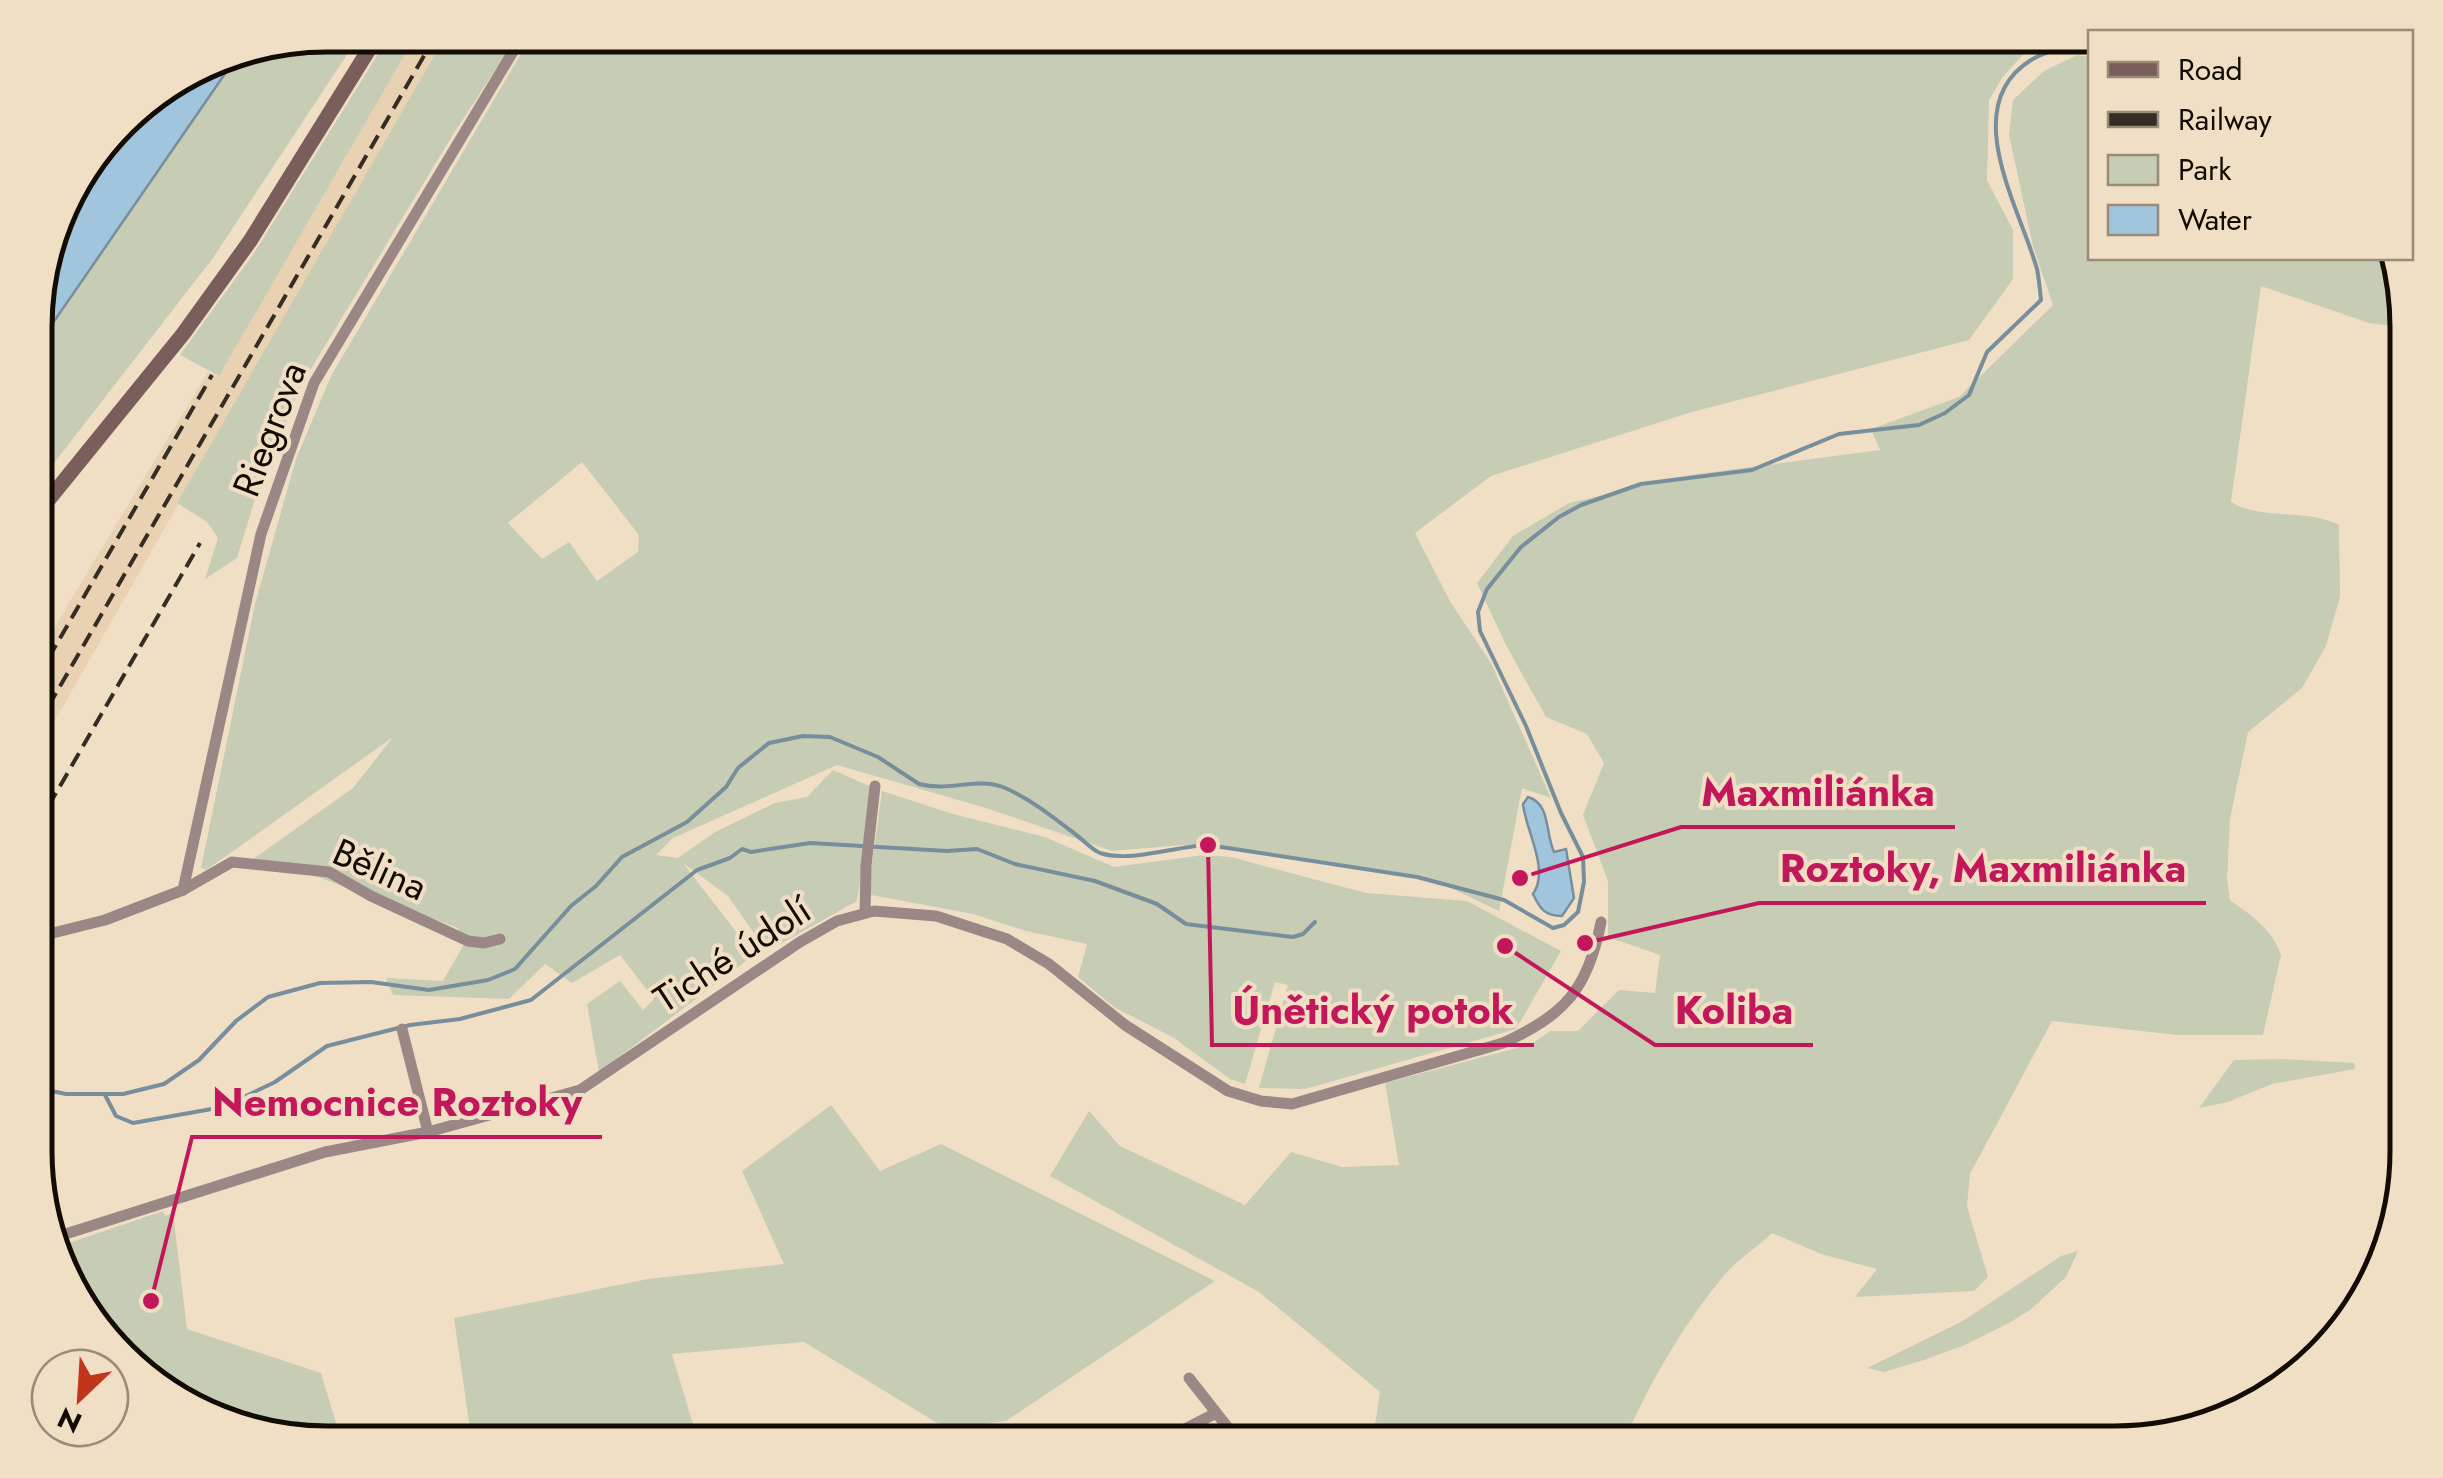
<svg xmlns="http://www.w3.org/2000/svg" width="2443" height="1478" font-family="Jost,sans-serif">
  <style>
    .built { fill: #e9d2b2 }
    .green { fill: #c7ccb5; fill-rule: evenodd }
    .water { fill: #a2c5de; stroke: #778e9d; stroke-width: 2.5 }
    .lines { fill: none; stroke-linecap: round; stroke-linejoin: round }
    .stream { stroke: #778e9d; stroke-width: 4 }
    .minor { stroke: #9b8886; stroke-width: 11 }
    .secondary { stroke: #795e5b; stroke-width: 15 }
    .rail { stroke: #352d23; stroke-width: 4; stroke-dasharray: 15 8; stroke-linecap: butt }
    .labels { text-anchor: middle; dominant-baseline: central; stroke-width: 8; stroke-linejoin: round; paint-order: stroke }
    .street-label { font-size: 38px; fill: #120c05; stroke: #f1dfc5 }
    .rim { fill: none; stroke: #120c05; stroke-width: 5 }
    .leader { fill: none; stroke: #c2185b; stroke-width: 4 }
    .callout-dot { fill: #c2185b; stroke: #f1dfc5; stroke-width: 4 }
    .callout-label { font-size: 40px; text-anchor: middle; font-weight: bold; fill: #c2185b; stroke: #f1dfc5; stroke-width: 8; stroke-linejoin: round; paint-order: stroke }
  </style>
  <rect width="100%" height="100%" fill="#f1dfc5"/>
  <path class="built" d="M 416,35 L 446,35 L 37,752 L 37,656 L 208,372 L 218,376 Z"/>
  <g class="green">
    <path d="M 327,35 L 360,35 L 213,258 L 37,485 L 37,346 L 240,52 Z"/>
    <path d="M 390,35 L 416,35 L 219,376 L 180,355 L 254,253 Z"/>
    <path d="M 446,35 L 518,35 L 454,133 L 300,387 L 255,499 L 237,558 L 205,579 L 218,538 L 207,522 L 177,503 Z"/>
    <path d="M 532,35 L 2090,35 L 2090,41 L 2055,38 L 2027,50 L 2002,78 L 1989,100 L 1987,180 L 2013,230 L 2013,279 L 1969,340 L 1692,412 L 1491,476 L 1415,533 L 1451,603 L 1491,663 L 1551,798 L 1522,788 L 1499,911 L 1432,879 L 1207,843 L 1112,851 L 986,808 L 837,765 L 673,838 L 656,855 L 678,858 L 715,832 L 775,803 L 807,797 L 833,770 L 874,788 L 857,901 L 771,949 L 765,949 L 728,896 L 683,863 L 754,955 L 599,1072 L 587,1004 L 620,981 L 643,1010 L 654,999 L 620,955 L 572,983 L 545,964 L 509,999 L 393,995 L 386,978 L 443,981 L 464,944 L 458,928 L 285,865 L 249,862 L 353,788 L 393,737 L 229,854 L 206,870 L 201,868 L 255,604 L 296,459 L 331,376 ZM 582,462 L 639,535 L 638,552 L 597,581 L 569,542 L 542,559 L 508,523 Z"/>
    <path d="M 2077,55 L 2090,57 L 2090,258 L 2392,258 L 2407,307 L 2407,328 L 2369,323 L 2261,286 L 2231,502 C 2262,521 2306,508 2339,525 L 2340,597 L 2326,646 L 2302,688 L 2248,732 L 2230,819 L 2227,880 L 2230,900 C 2251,915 2273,930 2281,955 L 2263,1035 L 2177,1035 L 2052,1021 L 1970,1174 L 1967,1206 L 1988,1277 L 1974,1291 L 1855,1297 L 1877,1269 L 1821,1254 L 1772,1233 C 1757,1248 1739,1258 1725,1274 C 1683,1325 1649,1383 1623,1443 L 1378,1443 L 1373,1438 L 1380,1392 L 1259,1292 L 1050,1176 L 1089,1111 L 1120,1146 L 1245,1205 L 1291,1152 L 1342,1167 L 1399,1165 L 1385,1083 L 1532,1044 L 1550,1031 L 1578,1031 L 1619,990 L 1655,993 L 1660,955 L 1608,937 L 1608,881 L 1583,815 L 1604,763 L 1587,734 L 1546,717 L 1506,645 L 1477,583 L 1513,536 L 1569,503 L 1691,475 L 1880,450 L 1871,429 L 1959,397 L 2053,305 L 2033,246 L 2009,135 L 2013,100 L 2044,71 Z"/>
    <path d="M 882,791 L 953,814 L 1045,837 L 1114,867 L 1204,855 L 1231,857 L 1366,893 L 1467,901 L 1561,951 L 1516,1029 L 1305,1089 L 1259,1088 L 1288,985 L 1275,982 L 1245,1084 L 1230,1079 L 1174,1038 L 1114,1007 L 1078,977 L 1087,944 L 1026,931 L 973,914 L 871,895 L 871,871 Z"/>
    <path d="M 2282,1059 L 2354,1063 L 2355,1069 L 2272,1084 L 2228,1102 L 2199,1108 L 2234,1060 Z"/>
    <path d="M 831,1105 L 880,1171 L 941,1144 L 1215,1281 L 1006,1421 L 947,1429 L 804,1342 L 672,1354 L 694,1428 L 568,1443 L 472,1443 L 454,1318 L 648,1279 L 784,1264 L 742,1171 Z"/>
    <path d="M 163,1211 L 165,1216 L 173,1213 L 187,1329 L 321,1373 L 342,1443 L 327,1443 L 165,1394 L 84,1313 L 70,1275 L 69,1243 Z"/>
    <path d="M 2078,1251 L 2066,1277 L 2030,1310 L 2009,1323 L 1965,1345 L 1924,1360 L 1884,1372 L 1867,1368 L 1961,1322 L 2061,1256 Z"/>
  </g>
  <g class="water">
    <path d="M 240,52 L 37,346 L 37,290 L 65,197 L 134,108 L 216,57 Z"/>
    <path d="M 1528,797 C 1551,804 1545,833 1554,852 L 1566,849 L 1574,898 L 1562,916 C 1545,916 1540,909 1533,894 C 1550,869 1526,832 1523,804 Z"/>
  </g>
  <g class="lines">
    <g class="stream">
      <path d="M 37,1088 L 66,1094 L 123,1094 L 164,1084 L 199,1060 L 236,1021 L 268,997 L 320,983 L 371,982 L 429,990 L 488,980 L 515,969 L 571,906 L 596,886 L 622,857 L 687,822 L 726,787 L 738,768 L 769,743 L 803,736 L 830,737 L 878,757 L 919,784 C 950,792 977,777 1003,787 C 1029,798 1053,817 1075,834 C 1082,839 1092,850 1100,853 C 1132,863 1175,846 1208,845 L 1417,877 L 1504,900 L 1553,928 L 1564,925 L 1578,912 L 1584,882 L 1583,857 L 1561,813 L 1526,726 L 1480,631 L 1478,612 L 1487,589 L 1521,547 L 1559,517 L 1581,505 L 1641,484 L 1752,470 L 1839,434 L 1919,425 L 1945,413 L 1969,395 L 1987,352 L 2041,300 C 2040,290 2039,279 2037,269 C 2020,208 1957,106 2031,60 C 2049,49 2070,47 2090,42"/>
      <path d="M 105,1095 L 116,1116 L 133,1123 L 223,1107 L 275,1082 L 327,1046 L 410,1025 L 460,1019 L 531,1000 L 697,870 L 730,858 L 742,849 L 751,852 L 810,843 L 947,851 L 977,849 L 1015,864 L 1095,881 L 1157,904 L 1186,924 L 1293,937 L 1303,934 L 1315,922"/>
    </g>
    <g class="minor">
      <path d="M 183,890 L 261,534 L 314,383 L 523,35"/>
      <path d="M 865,913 L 866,866 L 875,786"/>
      <path d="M 37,937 L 105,920 L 183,890 L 232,862 L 329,872 L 371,896 L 468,941 L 484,943 L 500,939"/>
      <path d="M 402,1029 L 428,1132"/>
      <path d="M 56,1237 L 325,1152 L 428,1132 L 580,1090 L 800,942 L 837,921 L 874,911 L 936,916 L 1007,939 L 1049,964 L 1125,1025 L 1228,1091 L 1261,1101 L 1292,1104 L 1503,1043 C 1565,1015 1588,989 1601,922"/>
      <path d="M 1189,1378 L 1236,1438"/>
      <path d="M 667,1443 L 694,1439 L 796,1443"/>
      <path d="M 1158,1443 L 1216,1413"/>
    </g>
    <path class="secondary" d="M 37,514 L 183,334 L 250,241 L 378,35"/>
    <g class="rail">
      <path d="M 37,678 L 212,375"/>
      <path d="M 37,726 L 436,35"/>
      <path d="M 37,826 L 200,543"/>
    </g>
  </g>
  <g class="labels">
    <g class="street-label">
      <text transform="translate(269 429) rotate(-69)">Riegrova</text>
      <text transform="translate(380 869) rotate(24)">Bělina</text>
      <text transform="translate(732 954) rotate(-33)">Tiché údolí</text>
    </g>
  </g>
  <path d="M0 0H2443V1478H0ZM327 52H2115A275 275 0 0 1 2390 327V1151A275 275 0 0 1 2115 1426H327A275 275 0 0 1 52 1151V327A275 275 0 0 1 327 52Z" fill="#f1dfc5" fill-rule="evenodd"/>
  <path class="rim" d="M327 52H2115A275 275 0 0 1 2390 327V1151A275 275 0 0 1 2115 1426H327A275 275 0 0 1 52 1151V327A275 275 0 0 1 327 52Z"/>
  <path class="leader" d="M1520 878L1681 827H1955M1585 943L1759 903H2206M1208 845L1212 1045H1534M1505 946L1655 1045H1813M151 1301L192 1137H602"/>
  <g class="callout-dot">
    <circle cx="1520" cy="878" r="10"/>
    <circle cx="1585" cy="943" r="10"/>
    <circle cx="1208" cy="845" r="10"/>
    <circle cx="1505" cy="946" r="10"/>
    <circle cx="151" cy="1301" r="10"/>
  </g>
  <g class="callout-label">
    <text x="1818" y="806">Maxmiliánka</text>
    <text x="1983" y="882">Roztoky, Maxmiliánka</text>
    <text x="1373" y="1024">Únětický potok</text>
    <text x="1734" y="1024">Koliba</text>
    <text x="397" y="1116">Nemocnice Roztoky</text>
  </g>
  <rect x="2088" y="30" width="325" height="230" fill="#f1dfc5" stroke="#988b78" stroke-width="2.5"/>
  <rect x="2108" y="62" width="50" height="15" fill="#795e5b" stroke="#988b78" stroke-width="2.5"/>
  <text x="2178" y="80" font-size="30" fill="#120c05">Road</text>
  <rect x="2108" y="112" width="50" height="15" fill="#352d23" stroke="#988b78" stroke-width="2.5"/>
  <text x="2178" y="130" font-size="30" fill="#120c05">Railway</text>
  <rect x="2108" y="155" width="50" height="30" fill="#c7ccb5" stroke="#988b78" stroke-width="2.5"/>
  <text x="2178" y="180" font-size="30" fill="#120c05">Park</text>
  <rect x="2108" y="205" width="50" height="30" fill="#a2c5de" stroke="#988b78" stroke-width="2.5"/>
  <text x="2178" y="230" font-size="30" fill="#120c05">Water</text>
  <g transform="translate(80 1398) rotate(205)"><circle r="48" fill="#f1dfc5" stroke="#988b78" stroke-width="2.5"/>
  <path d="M0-8L18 38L0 25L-18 38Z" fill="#c1361b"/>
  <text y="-15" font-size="28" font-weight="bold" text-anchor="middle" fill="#120c05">N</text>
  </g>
</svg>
